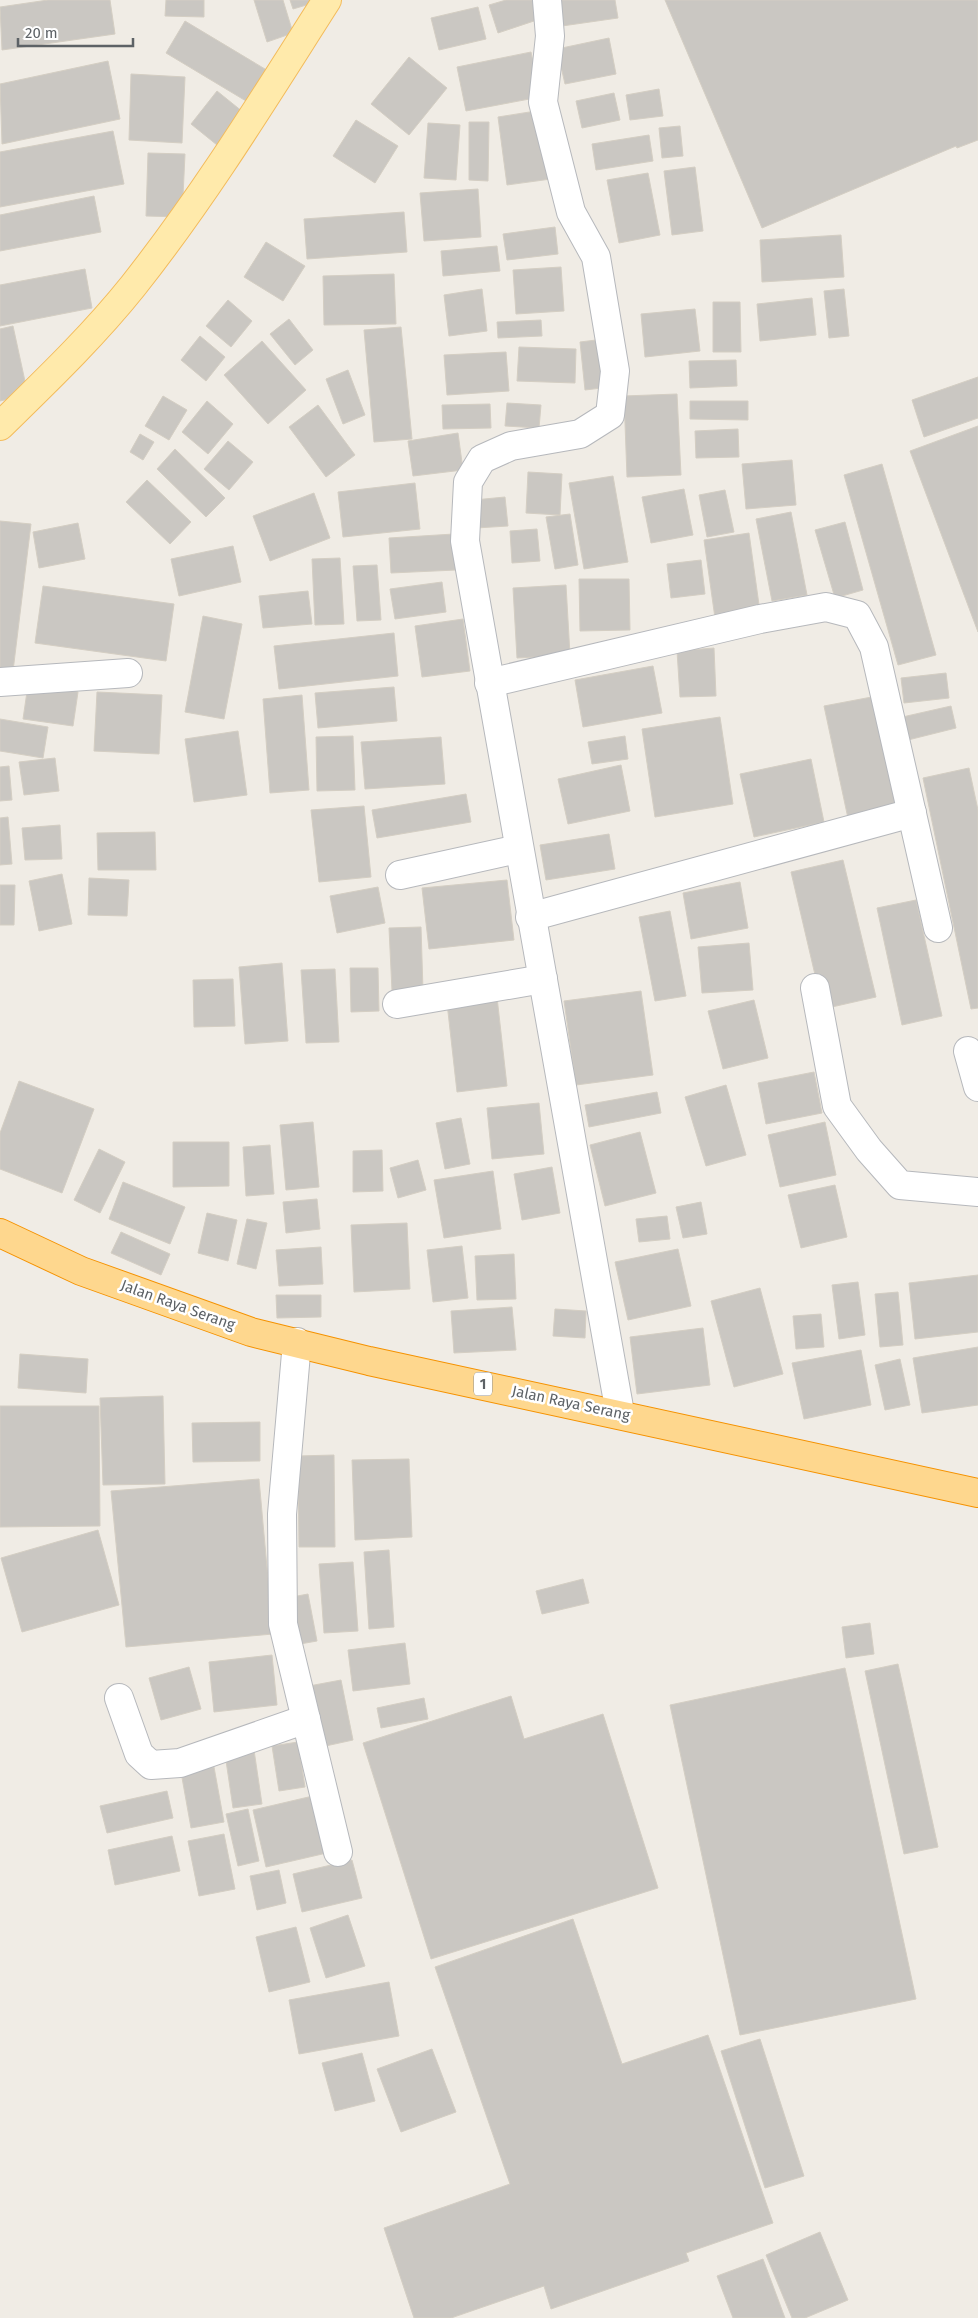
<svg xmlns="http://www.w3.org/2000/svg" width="978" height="2318" font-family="'Fira Sans',sans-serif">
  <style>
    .building { fill: #cac7c2; stroke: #d4cec3 }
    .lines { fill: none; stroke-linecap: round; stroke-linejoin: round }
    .minor-casing { stroke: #b6b8bc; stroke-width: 30 }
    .major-casing { stroke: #f3bb5b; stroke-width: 30 }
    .highway-casing { stroke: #f59200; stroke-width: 30 }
    .minor { stroke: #fff; stroke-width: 28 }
    .major { stroke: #ffeaab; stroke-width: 28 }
    .highway { stroke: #fed78e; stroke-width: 28 }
    .labels { text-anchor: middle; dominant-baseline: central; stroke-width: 5; stroke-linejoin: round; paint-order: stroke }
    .shield { fill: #fff; stroke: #8e9194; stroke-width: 1 }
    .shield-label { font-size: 14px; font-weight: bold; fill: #5d6266 }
    .street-label { font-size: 15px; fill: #5d6266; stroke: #fff }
  </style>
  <rect width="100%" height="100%" fill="#f0ece5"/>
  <g class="building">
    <path d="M 48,0 L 110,0 L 115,34 L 2,50 L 0,7 Z"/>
    <path d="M 166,0 L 204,0 L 204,17 L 165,16 Z"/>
    <path d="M 254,0 L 283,0 L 293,33 L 267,42 Z"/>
    <path d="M 290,0 L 320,0 L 320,1 L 293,9 Z"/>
    <path d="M 506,0 L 533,0 L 540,19 L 498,33 L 489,5 Z"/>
    <path d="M 558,0 L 615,0 L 618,18 L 562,26 Z"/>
    <path d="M 665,0 L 978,0 L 978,140 L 957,148 L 956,146 L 762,228 Z"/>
    <path d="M 478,7 L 486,39 L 439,50 L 431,18 Z"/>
    <path d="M 185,21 L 270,72 L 251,104 L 166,53 Z"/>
    <path d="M 609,38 L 616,74 L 565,84 L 557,49 Z"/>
    <path d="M 531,52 L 540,97 L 466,111 L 457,67 Z"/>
    <path d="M 409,57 L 447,88 L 409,135 L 371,104 Z"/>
    <path d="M 108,61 L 120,119 L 2,144 L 0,84 Z"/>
    <path d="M 131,74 L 185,77 L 182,143 L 129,140 Z"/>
    <path d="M 659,89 L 663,116 L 630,120 L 626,95 Z"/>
    <path d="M 217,91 L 243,112 L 217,145 L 191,124 Z"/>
    <path d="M 614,93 L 620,120 L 582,128 L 576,101 Z"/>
    <path d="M 542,110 L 551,179 L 507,185 L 498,117 Z"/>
    <path d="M 356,120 L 398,146 L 375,183 L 333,156 Z"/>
    <path d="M 469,122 L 489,122 L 488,181 L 469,180 Z"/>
    <path d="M 428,123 L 460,125 L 456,180 L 424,178 Z"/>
    <path d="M 680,126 L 683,156 L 662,158 L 659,128 Z"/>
    <path d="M 113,131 L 124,184 L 0,207 L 0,152 Z"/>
    <path d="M 649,135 L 653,161 L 596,170 L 592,144 Z"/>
    <path d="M 148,153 L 185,154 L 182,217 L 146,216 Z"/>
    <path d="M 695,167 L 703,231 L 672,235 L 664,171 Z"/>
    <path d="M 648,173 L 660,235 L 619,243 L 607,180 Z"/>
    <path d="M 478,189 L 481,237 L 424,241 L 420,193 Z"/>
    <path d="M 94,196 L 101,232 L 0,251 L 0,215 Z"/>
    <path d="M 404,212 L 407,252 L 307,259 L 304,219 Z"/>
    <path d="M 555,227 L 558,254 L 507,260 L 503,234 Z"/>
    <path d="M 841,235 L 844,277 L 762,282 L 760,240 Z"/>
    <path d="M 266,242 L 305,266 L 283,301 L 244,277 Z"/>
    <path d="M 497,246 L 500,271 L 443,276 L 441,251 Z"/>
    <path d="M 561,267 L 564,311 L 516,314 L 513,270 Z"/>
    <path d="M 85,269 L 92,308 L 0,326 L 0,285 Z"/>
    <path d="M 394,274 L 396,324 L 324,325 L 323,276 Z"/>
    <path d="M 482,289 L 487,331 L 449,336 L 444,295 Z"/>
    <path d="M 844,289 L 849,336 L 829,338 L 824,291 Z"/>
    <path d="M 812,298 L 816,335 L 760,341 L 757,304 Z"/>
    <path d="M 228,300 L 252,321 L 231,347 L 206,326 Z"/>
    <path d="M 713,302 L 740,302 L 741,352 L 713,352 Z"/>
    <path d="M 695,309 L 700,351 L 645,357 L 641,314 Z"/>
    <path d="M 289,319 L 313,350 L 295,365 L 270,334 Z"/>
    <path d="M 541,320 L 542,336 L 498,338 L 497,322 Z"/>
    <path d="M 13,326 L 28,395 L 0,401 L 0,329 Z"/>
    <path d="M 401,327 L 412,439 L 374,442 L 364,330 Z"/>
    <path d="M 200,336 L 225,357 L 206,381 L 181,360 Z"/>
    <path d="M 604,339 L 610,387 L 585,390 L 580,342 Z"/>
    <path d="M 262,341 L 306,390 L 268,424 L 224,375 Z"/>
    <path d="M 519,347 L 576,349 L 575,383 L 517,381 Z"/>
    <path d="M 506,352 L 509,391 L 447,395 L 444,355 Z"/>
    <path d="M 736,360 L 737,386 L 690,388 L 689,361 Z"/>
    <path d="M 348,370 L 365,415 L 343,424 L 326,379 Z"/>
    <path d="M 978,377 L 978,418 L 924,437 L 912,400 Z"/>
    <path d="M 677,394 L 681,475 L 627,477 L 624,396 Z"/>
    <path d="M 163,396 L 187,410 L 169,440 L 145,426 Z"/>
    <path d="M 207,401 L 233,424 L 208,454 L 182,432 Z"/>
    <path d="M 690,401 L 748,401 L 748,420 L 690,419 Z"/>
    <path d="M 507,403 L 541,405 L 539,428 L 505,426 Z"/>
    <path d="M 490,404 L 491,428 L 443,429 L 442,405 Z"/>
    <path d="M 318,405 L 355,455 L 326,477 L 289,427 Z"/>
    <path d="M 978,426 L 978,632 L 910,451 Z"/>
    <path d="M 738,429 L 739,457 L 696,458 L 695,431 Z"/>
    <path d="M 458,433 L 463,470 L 413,476 L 408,441 Z"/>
    <path d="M 140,434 L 154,442 L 143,460 L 130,452 Z"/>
    <path d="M 228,441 L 253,462 L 229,490 L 204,469 Z"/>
    <path d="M 175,449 L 225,498 L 206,517 L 157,469 Z"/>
    <path d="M 792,460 L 796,505 L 746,509 L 742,464 Z"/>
    <path d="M 882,464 L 936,655 L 898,665 L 844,475 Z"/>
    <path d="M 528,472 L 562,474 L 560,515 L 526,513 Z"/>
    <path d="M 613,476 L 628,562 L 584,569 L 569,483 Z"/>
    <path d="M 147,480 L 191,522 L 170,544 L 126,502 Z"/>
    <path d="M 415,483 L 420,529 L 343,537 L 338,492 Z"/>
    <path d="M 684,489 L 693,535 L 651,543 L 642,497 Z"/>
    <path d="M 725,490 L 734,532 L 707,537 L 699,495 Z"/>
    <path d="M 314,493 L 330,538 L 270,561 L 253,516 Z"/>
    <path d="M 505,497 L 508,526 L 476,528 L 474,500 Z"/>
    <path d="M 791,512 L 807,595 L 772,601 L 756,519 Z"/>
    <path d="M 570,514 L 578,565 L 555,569 L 546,517 Z"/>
    <path d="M 0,521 L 31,524 L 13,671 L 0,669 Z"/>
    <path d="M 845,522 L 863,590 L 835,598 L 815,530 Z"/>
    <path d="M 78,523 L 85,559 L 39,568 L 33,532 Z"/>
    <path d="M 537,529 L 540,561 L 512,563 L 510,531 Z"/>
    <path d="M 749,533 L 760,612 L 715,618 L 704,540 Z"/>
    <path d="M 454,534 L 456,570 L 391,573 L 389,538 Z"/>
    <path d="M 233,546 L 241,582 L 179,596 L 171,559 Z"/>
    <path d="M 340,558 L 344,624 L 315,625 L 312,559 Z"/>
    <path d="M 701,560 L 705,594 L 671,598 L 667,564 Z"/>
    <path d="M 377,565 L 381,620 L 357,621 L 353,566 Z"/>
    <path d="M 579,579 L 629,579 L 630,630 L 580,631 Z"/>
    <path d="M 442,582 L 446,612 L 395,619 L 390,589 Z"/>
    <path d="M 566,585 L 570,655 L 517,658 L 513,588 Z"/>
    <path d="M 43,586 L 174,604 L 166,661 L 35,643 Z"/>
    <path d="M 308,591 L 312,624 L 263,628 L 259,596 Z"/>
    <path d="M 203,616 L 242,624 L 224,719 L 185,712 Z"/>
    <path d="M 463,619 L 470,671 L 422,677 L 415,626 Z"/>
    <path d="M 394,633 L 398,676 L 279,689 L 274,646 Z"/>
    <path d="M 714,648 L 716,696 L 680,697 L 677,651 Z"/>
    <path d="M 653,666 L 662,713 L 583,727 L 575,680 Z"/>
    <path d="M 946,673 L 949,698 L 904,703 L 901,678 Z"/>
    <path d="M 28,685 L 78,692 L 73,726 L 23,719 Z"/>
    <path d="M 394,687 L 397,721 L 318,728 L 315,693 Z"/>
    <path d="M 97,692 L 162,695 L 159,754 L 94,751 Z"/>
    <path d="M 302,695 L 309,790 L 270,793 L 263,699 Z"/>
    <path d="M 877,696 L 902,813 L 849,823 L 824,706 Z"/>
    <path d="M 951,706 L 956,728 L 904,741 L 898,718 Z"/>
    <path d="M 720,717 L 733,804 L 655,817 L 642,729 Z"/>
    <path d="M 0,719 L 48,727 L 43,758 L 0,751 Z"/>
    <path d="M 238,731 L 247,795 L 194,802 L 185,739 Z"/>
    <path d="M 353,736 L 355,790 L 317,791 L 316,737 Z"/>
    <path d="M 625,736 L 628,759 L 592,764 L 588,742 Z"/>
    <path d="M 441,737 L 445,784 L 365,789 L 361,742 Z"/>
    <path d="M 55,758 L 59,791 L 24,795 L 19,762 Z"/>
    <path d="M 811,759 L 824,822 L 754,837 L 740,774 Z"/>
    <path d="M 621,765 L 630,811 L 568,824 L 558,779 Z"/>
    <path d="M 9,766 L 12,800 L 0,801 L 0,767 Z"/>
    <path d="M 969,768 L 978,810 L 978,1008 L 971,1009 L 923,778 Z"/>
    <path d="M 466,794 L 471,822 L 377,838 L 372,810 Z"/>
    <path d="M 364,806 L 371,877 L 319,882 L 311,810 Z"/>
    <path d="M 8,817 L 12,864 L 0,865 L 0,818 Z"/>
    <path d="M 60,825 L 62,859 L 25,860 L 22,828 Z"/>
    <path d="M 155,832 L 156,870 L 98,870 L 97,833 Z"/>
    <path d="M 609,834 L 615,869 L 546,880 L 540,845 Z"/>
    <path d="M 843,860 L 876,997 L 823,1009 L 791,872 Z"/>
    <path d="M 62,874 L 72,924 L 39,931 L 29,881 Z"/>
    <path d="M 89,878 L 129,880 L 127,916 L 88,915 Z"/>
    <path d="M 507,880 L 514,940 L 429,949 L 422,888 Z"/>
    <path d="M 740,882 L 748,928 L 691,939 L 683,893 Z"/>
    <path d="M 0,885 L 15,885 L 14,925 L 0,925 Z"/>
    <path d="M 378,887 L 385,923 L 337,933 L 330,896 Z"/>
    <path d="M 916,900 L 942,1016 L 902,1025 L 877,908 Z"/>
    <path d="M 670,911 L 686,996 L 655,1001 L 639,917 Z"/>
    <path d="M 421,927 L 423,991 L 392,991 L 389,928 Z"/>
    <path d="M 749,943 L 753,990 L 702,993 L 698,947 Z"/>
    <path d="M 282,963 L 288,1041 L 245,1044 L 239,967 Z"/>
    <path d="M 350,968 L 378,968 L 379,1011 L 351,1012 Z"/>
    <path d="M 335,969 L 339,1042 L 306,1043 L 301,970 Z"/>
    <path d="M 233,979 L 235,1026 L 194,1027 L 193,980 Z"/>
    <path d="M 641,991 L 653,1075 L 576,1085 L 564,1001 Z"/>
    <path d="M 497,997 L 507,1086 L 457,1092 L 447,1003 Z"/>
    <path d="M 754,1000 L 768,1058 L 723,1069 L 708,1011 Z"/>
    <path d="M 814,1072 L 822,1113 L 766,1124 L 758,1083 Z"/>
    <path d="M 19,1081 L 94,1109 L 62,1193 L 0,1169 L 0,1133 Z"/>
    <path d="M 726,1085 L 746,1155 L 706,1166 L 685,1097 Z"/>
    <path d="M 657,1092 L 661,1113 L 589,1127 L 585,1105 Z"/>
    <path d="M 539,1103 L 544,1154 L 492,1159 L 487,1108 Z"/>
    <path d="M 461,1118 L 470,1164 L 445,1169 L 436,1123 Z"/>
    <path d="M 313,1122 L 319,1187 L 286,1190 L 280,1125 Z"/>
    <path d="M 825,1122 L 836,1175 L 780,1187 L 768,1135 Z"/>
    <path d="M 640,1132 L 656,1193 L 605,1206 L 590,1145 Z"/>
    <path d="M 173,1142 L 229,1142 L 229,1186 L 173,1187 Z"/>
    <path d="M 270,1145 L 274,1194 L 246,1196 L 243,1147 Z"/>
    <path d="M 99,1149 L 125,1162 L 100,1213 L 74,1200 Z"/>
    <path d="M 382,1150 L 383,1191 L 353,1192 L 353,1151 Z"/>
    <path d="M 418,1160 L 426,1190 L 398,1198 L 390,1168 Z"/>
    <path d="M 552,1167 L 560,1213 L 522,1220 L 514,1174 Z"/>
    <path d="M 493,1171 L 501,1229 L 444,1238 L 434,1180 Z"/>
    <path d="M 123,1182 L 185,1207 L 170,1244 L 109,1219 Z"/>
    <path d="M 835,1185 L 847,1237 L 801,1248 L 788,1195 Z"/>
    <path d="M 317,1199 L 320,1229 L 286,1233 L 283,1202 Z"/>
    <path d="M 701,1202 L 707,1234 L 683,1238 L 676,1207 Z"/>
    <path d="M 207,1213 L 237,1220 L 228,1261 L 198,1253 Z"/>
    <path d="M 667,1216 L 670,1239 L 639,1242 L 636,1219 Z"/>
    <path d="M 247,1219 L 267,1223 L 256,1269 L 237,1264 Z"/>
    <path d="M 407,1223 L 410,1289 L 354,1292 L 351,1225 Z"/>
    <path d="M 121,1232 L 170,1254 L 161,1275 L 111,1253 Z"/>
    <path d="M 462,1246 L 468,1298 L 433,1302 L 427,1250 Z"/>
    <path d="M 321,1247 L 323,1284 L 279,1286 L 276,1250 Z"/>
    <path d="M 678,1249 L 691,1306 L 628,1320 L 615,1262 Z"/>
    <path d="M 514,1254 L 516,1299 L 477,1300 L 475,1256 Z"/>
    <path d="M 978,1275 L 978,1332 L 915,1339 L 909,1283 Z"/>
    <path d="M 858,1282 L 865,1335 L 839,1339 L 832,1285 Z"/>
    <path d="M 760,1288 L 783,1374 L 734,1387 L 711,1301 Z"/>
    <path d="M 898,1292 L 903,1345 L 880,1347 L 875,1294 Z"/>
    <path d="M 276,1295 L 321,1295 L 321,1317 L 277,1318 Z"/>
    <path d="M 512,1307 L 516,1350 L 454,1353 L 451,1311 Z"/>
    <path d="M 555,1309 L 586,1311 L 585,1338 L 553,1336 Z"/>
    <path d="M 821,1314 L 824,1347 L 796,1349 L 793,1316 Z"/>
    <path d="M 703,1328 L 710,1385 L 637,1394 L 630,1337 Z"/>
    <path d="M 978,1347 L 978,1405 L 922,1413 L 913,1358 Z"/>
    <path d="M 861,1350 L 871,1405 L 804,1419 L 792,1363 Z"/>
    <path d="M 20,1354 L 88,1359 L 86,1393 L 18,1388 Z"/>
    <path d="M 900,1359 L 910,1405 L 885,1410 L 875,1365 Z"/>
    <path d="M 163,1396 L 165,1484 L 103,1485 L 100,1398 Z"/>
    <path d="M 0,1406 L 99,1406 L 100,1526 L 0,1527 Z"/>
    <path d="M 260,1422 L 260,1461 L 193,1462 L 192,1423 Z"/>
    <path d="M 334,1455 L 335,1547 L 299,1547 L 298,1456 Z"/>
    <path d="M 409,1459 L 412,1537 L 355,1540 L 352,1460 Z"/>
    <path d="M 259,1479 L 273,1634 L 126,1647 L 111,1491 Z"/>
    <path d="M 98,1530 L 119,1605 L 22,1632 L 1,1558 Z"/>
    <path d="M 389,1550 L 394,1627 L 369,1629 L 364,1552 Z"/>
    <path d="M 353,1562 L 358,1631 L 324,1633 L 319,1564 Z"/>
    <path d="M 583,1579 L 589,1603 L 542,1614 L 536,1591 Z"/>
    <path d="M 308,1594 L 317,1641 L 300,1644 L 292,1597 Z"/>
    <path d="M 870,1623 L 874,1654 L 846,1658 L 842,1627 Z"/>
    <path d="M 405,1643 L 410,1684 L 353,1691 L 348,1650 Z"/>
    <path d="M 272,1655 L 277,1705 L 214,1712 L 209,1662 Z"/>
    <path d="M 898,1664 L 938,1847 L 904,1854 L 865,1671 Z"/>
    <path d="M 189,1667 L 201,1709 L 161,1720 L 149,1678 Z"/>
    <path d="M 845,1668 L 916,1999 L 740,2035 L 670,1705 Z"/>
    <path d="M 341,1680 L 353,1740 L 321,1747 L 309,1686 Z"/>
    <path d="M 511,1696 L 524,1739 L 603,1714 L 658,1888 L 431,1959 L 363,1743 Z"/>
    <path d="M 424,1698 L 428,1719 L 381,1728 L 377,1708 Z"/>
    <path d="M 298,1742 L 305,1787 L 279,1791 L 272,1746 Z"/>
    <path d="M 254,1750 L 262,1804 L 233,1808 L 225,1754 Z"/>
    <path d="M 214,1767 L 224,1822 L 191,1828 L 181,1772 Z"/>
    <path d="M 167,1791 L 173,1818 L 107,1833 L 100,1806 Z"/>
    <path d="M 317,1795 L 331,1852 L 266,1867 L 253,1810 Z"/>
    <path d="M 248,1809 L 259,1861 L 238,1866 L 226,1814 Z"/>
    <path d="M 224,1834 L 235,1889 L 199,1896 L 188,1841 Z"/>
    <path d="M 172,1836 L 180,1871 L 115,1885 L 108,1850 Z"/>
    <path d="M 352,1860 L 362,1898 L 302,1912 L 293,1874 Z"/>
    <path d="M 279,1870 L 286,1903 L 257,1910 L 250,1876 Z"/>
    <path d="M 348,1915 L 365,1966 L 326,1978 L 310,1928 Z"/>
    <path d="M 573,1919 L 622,2064 L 708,2035 L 773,2223 L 686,2253 L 689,2261 L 551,2309 L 544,2286 L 451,2318 L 414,2318 L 384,2228 L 510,2184 L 435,1967 Z"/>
    <path d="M 296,1927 L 310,1982 L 269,1992 L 256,1937 Z"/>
    <path d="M 389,1982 L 399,2036 L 299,2054 L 289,2000 Z"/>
    <path d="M 760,2039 L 804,2176 L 765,2188 L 721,2051 Z"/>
    <path d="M 432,2049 L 456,2112 L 401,2132 L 377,2069 Z"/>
    <path d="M 362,2053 L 375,2101 L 335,2111 L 322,2063 Z"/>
    <path d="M 820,2232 L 848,2300 L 805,2318 L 792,2318 L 766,2255 Z"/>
    <path d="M 763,2259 L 785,2318 L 733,2318 L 717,2276 Z"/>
  </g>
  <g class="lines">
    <defs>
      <g id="minor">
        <path d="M 547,0 L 550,36 L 543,102 L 571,212 L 596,257 L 615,371 L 610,415 L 580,434 L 511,446 L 482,459 L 468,482 L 465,541 L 620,1413"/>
        <path d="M 0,682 L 128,673"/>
        <path d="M 489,683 L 760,619 L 826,607 L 857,615 L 874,647 L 938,928"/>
        <path d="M 400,875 L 518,849"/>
        <path d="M 530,917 L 912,813"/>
        <path d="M 815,988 L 837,1106 L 869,1150 L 900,1185 L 978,1192"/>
        <path d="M 397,1004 L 543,979"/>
        <path d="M 968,1051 L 978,1087"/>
        <path d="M 297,1342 L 282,1514 L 283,1624 L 338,1852"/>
        <path d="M 119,1698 L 139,1754 L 151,1765 L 180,1763 L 306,1719"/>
      </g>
      <path id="major" d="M 0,426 C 46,381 93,336 133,286 C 205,195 265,97 327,0"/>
      <path id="highway" d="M 0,1233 L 81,1271 L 251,1332 L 369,1361 L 978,1493"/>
    </defs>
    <use href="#minor" class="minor-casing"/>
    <use href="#major" class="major-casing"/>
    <use href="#highway" class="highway-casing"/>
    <use href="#minor" class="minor"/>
    <use href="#major" class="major"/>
    <use href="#highway" class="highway"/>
  </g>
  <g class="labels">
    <rect class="shield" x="474" y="1372.5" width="18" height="23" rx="4"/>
    <g class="shield-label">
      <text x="483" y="1384">1</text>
    </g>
    <g class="street-label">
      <text transform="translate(178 1305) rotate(20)">Jalan Raya Serang</text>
      <text transform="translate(571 1403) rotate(12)">Jalan Raya Serang</text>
    </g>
  </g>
  <path d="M18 38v8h115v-8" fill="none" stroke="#5d6266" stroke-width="2.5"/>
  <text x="25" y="38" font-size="15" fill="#5d6266" stroke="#ffffff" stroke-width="4" paint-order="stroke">20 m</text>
</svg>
